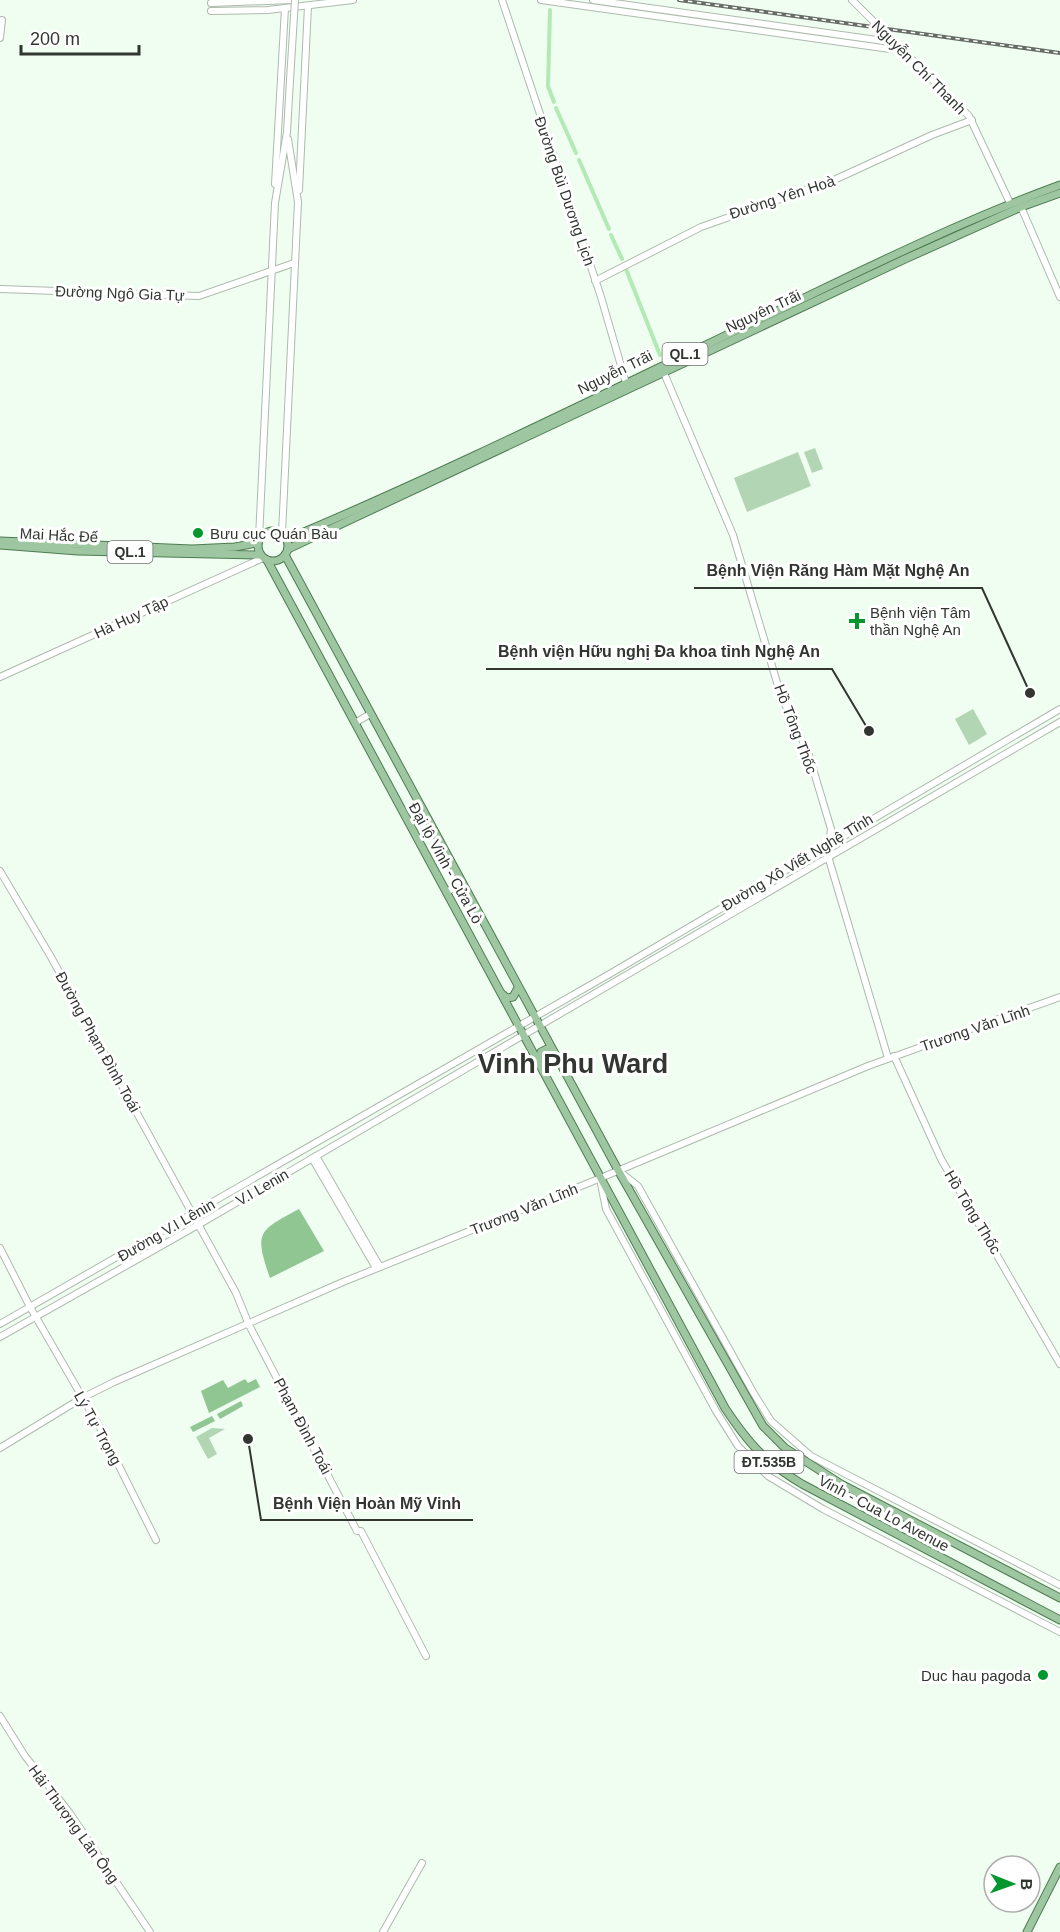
<svg xmlns="http://www.w3.org/2000/svg" width="1060" height="1932" font-family="Helvetica,sans-serif">
  <style>
    .green { fill: #b2d6b3 }
    .forest { fill: #8fc692 }
    .lines { fill: none; stroke-linecap: round; stroke-linejoin: round }
    .canal { stroke: #b2eab4; stroke-width: 4 }
    .secondary-casing { stroke: #aebaae; stroke-width: 8 }
    .primary-casing { stroke: #4e7c51; stroke-width: 9 }
    .secondary { stroke: #fff; stroke-width: 6 }
    .primary { stroke: #9ec7a1; stroke-width: 7 }
    .rail-casing { stroke: #656c65; stroke-width: 4 }
    .rail { stroke: #fff; stroke-width: 1.5; stroke-dasharray: 4.5; stroke-linecap: butt }
    .secondary-bridge-casing { stroke: #aebaae; stroke-width: 8; stroke-linecap: butt }
    .secondary-bridge { stroke: #fff; stroke-width: 6 }
    .poi-dot { fill: #04972e; stroke: #fff; stroke-width: 2 }
    .labels { text-anchor: middle; dominant-baseline: central; stroke-width: 6; stroke-linejoin: round; paint-order: stroke }
    .shield { fill: #fff; stroke: #6f726f; stroke-width: 1.5 }
    .shield-label { font-size: 14px; font-weight: bold; fill: #313631 }
    .street-label { font-size: 15px; fill: #313631; stroke: #fff }
    .poi-label { font-size: 15px; fill: #313631; stroke: #fff; text-anchor: start }
    .town-label { font-size: 27px; font-weight: bold; fill: #313631; stroke: #fff }
    .leader { fill: none; stroke: #313631; stroke-width: 2 }
    .callout-dot { fill: #313631; stroke: #fff; stroke-width: 2 }
    .callout-label { font-size: 16px; text-anchor: middle; font-weight: bold; fill: #313631; stroke: #fff; stroke-width: 6; stroke-linejoin: round; paint-order: stroke }
  </style>
  <rect width="100%" height="100%" fill="#f0fdf1"/>
  <g class="green">
    <path d="M 815,448 L 823,469 L 812,473 L 804,452 Z"/>
    <path d="M 798,452 L 811,486 L 747,512 L 734,478 Z"/>
    <path d="M 973,709 L 987,734 L 969,745 L 955,719 Z"/>
    <path d="M 212,1428 L 225,1429 L 209,1438 L 217,1454 L 208,1459 L 196,1437 Z"/>
  </g>
  <g class="forest">
    <path d="M 299,1209 L 324,1251 L 270,1278 C 254,1232 258,1231 299,1209 Z"/>
    <path d="M 245,1379 L 248,1383 L 256,1379 L 260,1387 L 209,1413 L 201,1391 L 223,1380 L 228,1388 Z"/>
    <path d="M 241,1401 L 243,1406 L 220,1419 L 217,1414 Z"/>
    <path d="M 212,1416 L 215,1421 L 193,1432 L 190,1427 Z"/>
  </g>
  <g class="lines">
    <g class="canal">
      <path d="M 550,10 L 548,86 L 554,102"/>
      <path d="M 556,108 L 576,153"/>
      <path d="M 579,160 L 609,229"/>
      <path d="M 611,235 L 622,259"/>
      <path d="M 626,269 L 660,355"/>
    </g>
    <defs>
      <g id="secondary">
        <path d="M 502,0 L 601,297 L 626,383"/>
        <path d="M 541,0 L 890,49 L 897,44"/>
        <path d="M 593,0 L 884,41 L 889,36"/>
        <path d="M 852,0 L 969,116 L 1010,203"/>
        <path d="M 211,3 L 293,0"/>
        <path d="M 211,11 L 268,10 L 353,0"/>
        <path d="M 0,38 L 2,20"/>
        <path d="M 275,184 L 285,8"/>
        <path d="M 299,190 L 308,6"/>
        <path d="M 1021,207 L 1060,297"/>
        <path d="M 595,281 L 701,227 L 834,180 L 932,135 L 972,120"/>
        <path d="M 0,289 L 199,296 L 294,263"/>
        <path d="M 664,373 L 733,535 L 781,696 L 808,752 L 831,829 L 828,856 L 888,1058"/>
        <path d="M 282,533 L 298,202 L 288,139"/>
        <path d="M 259,538 L 275,203 L 287,132 L 290,80"/>
        <path d="M 0,677 L 263,558"/>
        <path d="M 355,723 L 370,714"/>
        <path d="M 0,871 L 51,957 L 236,1293 L 249,1325 L 357,1531 L 361,1531 L 426,1656"/>
        <path d="M 446,892 L 462,884"/>
        <path d="M 894,1056 L 941,1159 L 1060,1364"/>
        <path d="M 316,1156 L 380,1267"/>
        <path d="M 312,1158 L 376,1268"/>
        <path d="M 618,1170 L 638,1186 L 753,1392 L 771,1421 L 811,1456 L 1060,1585"/>
        <path d="M 600,1179 L 606,1209 L 716,1411 L 738,1446 L 768,1476 L 823,1509 L 1060,1632"/>
        <path d="M 0,1248 L 30,1307 L 99,1426 L 156,1540"/>
        <path d="M 0,1324 L 613,972 L 1060,709"/>
        <path d="M 0,1337 L 198,1225 L 1060,722"/>
        <path d="M 0,1448 L 82,1398 L 114,1382 L 343,1282 L 591,1182 L 868,1066 L 1060,997"/>
        <path d="M 0,1716 L 25,1756 L 69,1812 L 150,1932"/>
        <path d="M 383,1932 L 422,1863"/>
      </g>
      <g id="primary">
        <circle cx="273" cy="546" r="15"/>
        <path d="M 285,537 L 297,535 C 453,469 605,393 758,320 C 857,273 956,223 1060,185"/>
        <path d="M 0,541 L 192,549 L 235,547 L 257,543"/>
        <path d="M 0,545 L 78,551 L 260,555"/>
        <path d="M 288,549 L 905,259 L 1021,207 L 1060,193"/>
        <path d="M 285,555 L 618,1170 L 763,1426 L 785,1448 L 841,1484 L 1060,1598"/>
        <path d="M 267,560 L 725,1408 C 749,1444 764,1461 802,1484 L 1060,1620"/>
        <path d="M 502,994 L 507,998 L 513,997 L 518,988"/>
        <path d="M 538,1062 L 541,1052 L 547,1049 L 553,1052"/>
        <path d="M 1027,1932 L 1060,1867"/>
      </g>
    </defs>
    <use href="#secondary" class="secondary-casing"/>
    <use href="#primary" class="primary-casing"/>
    <use href="#secondary" class="secondary"/>
    <use href="#primary" class="primary"/>
    <defs>
      <path id="rail" d="M 679,0 L 1060,53"/>
    </defs>
    <use href="#rail" class="rail-casing"/>
    <use href="#rail" class="rail"/>
    <defs>
      <path id="secondary-bridge" d="M 290,80 L 295,0"/>
    </defs>
    <use href="#secondary-bridge" class="secondary-bridge-casing"/>
    <use href="#secondary-bridge" class="secondary-bridge"/>
  </g>
  <g class="poi-dot">
    <circle cx="198" cy="533" r="6"/>
    <path d="M854 612h6v6h6v6h-6v6h-6v-6h-6v-6h6z"/>
    <circle cx="1043" cy="1675" r="6"/>
  </g>
  <g class="labels">
    <g class="shield">
      <rect x="662.5" y="343" width="45" height="22" rx="4.5"/>
      <rect x="107.5" y="541" width="45" height="22" rx="4.5"/>
      <rect x="734.5" y="1451" width="69" height="22" rx="4.5"/>
    </g>
    <g class="shield-label">
      <text x="685" y="354">QL.1</text>
      <text x="130" y="552">QL.1</text>
      <text x="769" y="1462">ĐT.535B</text>
    </g>
    <g class="street-label">
      <text transform="translate(919 67) rotate(45)">Nguyễn Chí Thanh</text>
      <text transform="translate(565 191) rotate(71)">Đường Bùi Dương Lịch</text>
      <text transform="translate(782 197) rotate(-18)">Đường Yên Hoà</text>
      <text transform="translate(120 293) rotate(2)">Đường Ngô Gia Tự</text>
      <text transform="translate(763 311) rotate(-25)">Nguyên Trãi</text>
      <text transform="translate(615 372) rotate(-26)">Nguyễn Trãi</text>
      <text transform="translate(59 535) rotate(3)">Mai Hắc Đế</text>
      <text transform="translate(131 617) rotate(-25)">Hà Huy Tập</text>
      <text transform="translate(796 729) rotate(69)">Hồ Tông Thốc</text>
      <text transform="translate(797 862) rotate(-31)">Đường Xô Viết Nghệ Tĩnh</text>
      <text transform="translate(446 863) rotate(61)">Đại lộ Vinh - Cửa Lò</text>
      <text transform="translate(975 1028) rotate(-19)">Trương Văn Lĩnh</text>
      <text transform="translate(98 1042) rotate(61)">Đường Phạm Đình Toái</text>
      <text transform="translate(262 1187) rotate(-30)">V.I Lenin</text>
      <text transform="translate(524 1209) rotate(-22)">Trương Văn Lĩnh</text>
      <text transform="translate(973 1212) rotate(59)">Hồ Tông Thốc</text>
      <text transform="translate(166 1230) rotate(-30)">Đường V.I Lênin</text>
      <text transform="translate(303 1426) rotate(62)">Phạm Đình Toái</text>
      <text transform="translate(98 1428) rotate(61)">Lý Tự Trọng</text>
      <text transform="translate(884 1513) rotate(28)">Vinh - Cua Lo Avenue</text>
      <text transform="translate(74 1824) rotate(54)">Hải Thượng Lãn Ông</text>
    </g>
    <g class="poi-label">
      <text x="210" y="533">Bưu cục Quán Bàu</text>
      <text x="870" y="612">Bệnh viện Tâm<tspan x="870" dy="17">thần Nghệ An</tspan></text>
      <text x="1031" y="1675" text-anchor="end">Duc hau pagoda</text>
    </g>
    <g class="town-label">
      <text x="573" y="1064">Vinh Phu Ward</text>
    </g>
  </g>
  <path class="leader" d="M1030 693L982 588H694M869 731L832 669H486M248 1439L261 1520H473"/>
  <g class="callout-dot">
    <circle cx="1030" cy="693" r="6"/>
    <circle cx="869" cy="731" r="6"/>
    <circle cx="248" cy="1439" r="6"/>
  </g>
  <g class="callout-label">
    <text x="838" y="576">Bệnh Viện Răng Hàm Mặt Nghệ An</text>
    <text x="659" y="657">Bệnh viện Hữu nghị Đa khoa tỉnh Nghệ An</text>
    <text x="367" y="1509">Bệnh Viện Hoàn Mỹ Vinh</text>
  </g>
  <g transform="translate(1012 1884) rotate(91)"><circle r="28" fill="#ffffff" stroke="#adafad" stroke-width="1.5"/>
  <path d="M0-4.5L10 22L0 15L-10 22Z" fill="#04972e"/>
  <text y="-9" font-size="16" font-weight="bold" text-anchor="middle" fill="#313631">B</text>
  </g>
  <path d="M21 45v9h118v-9" fill="none" stroke="#313631" stroke-width="3"/>
  <text x="30" y="45" font-size="18" fill="#313631" stroke="#ffffff" stroke-width="4.5" paint-order="stroke">200 m</text>
</svg>
